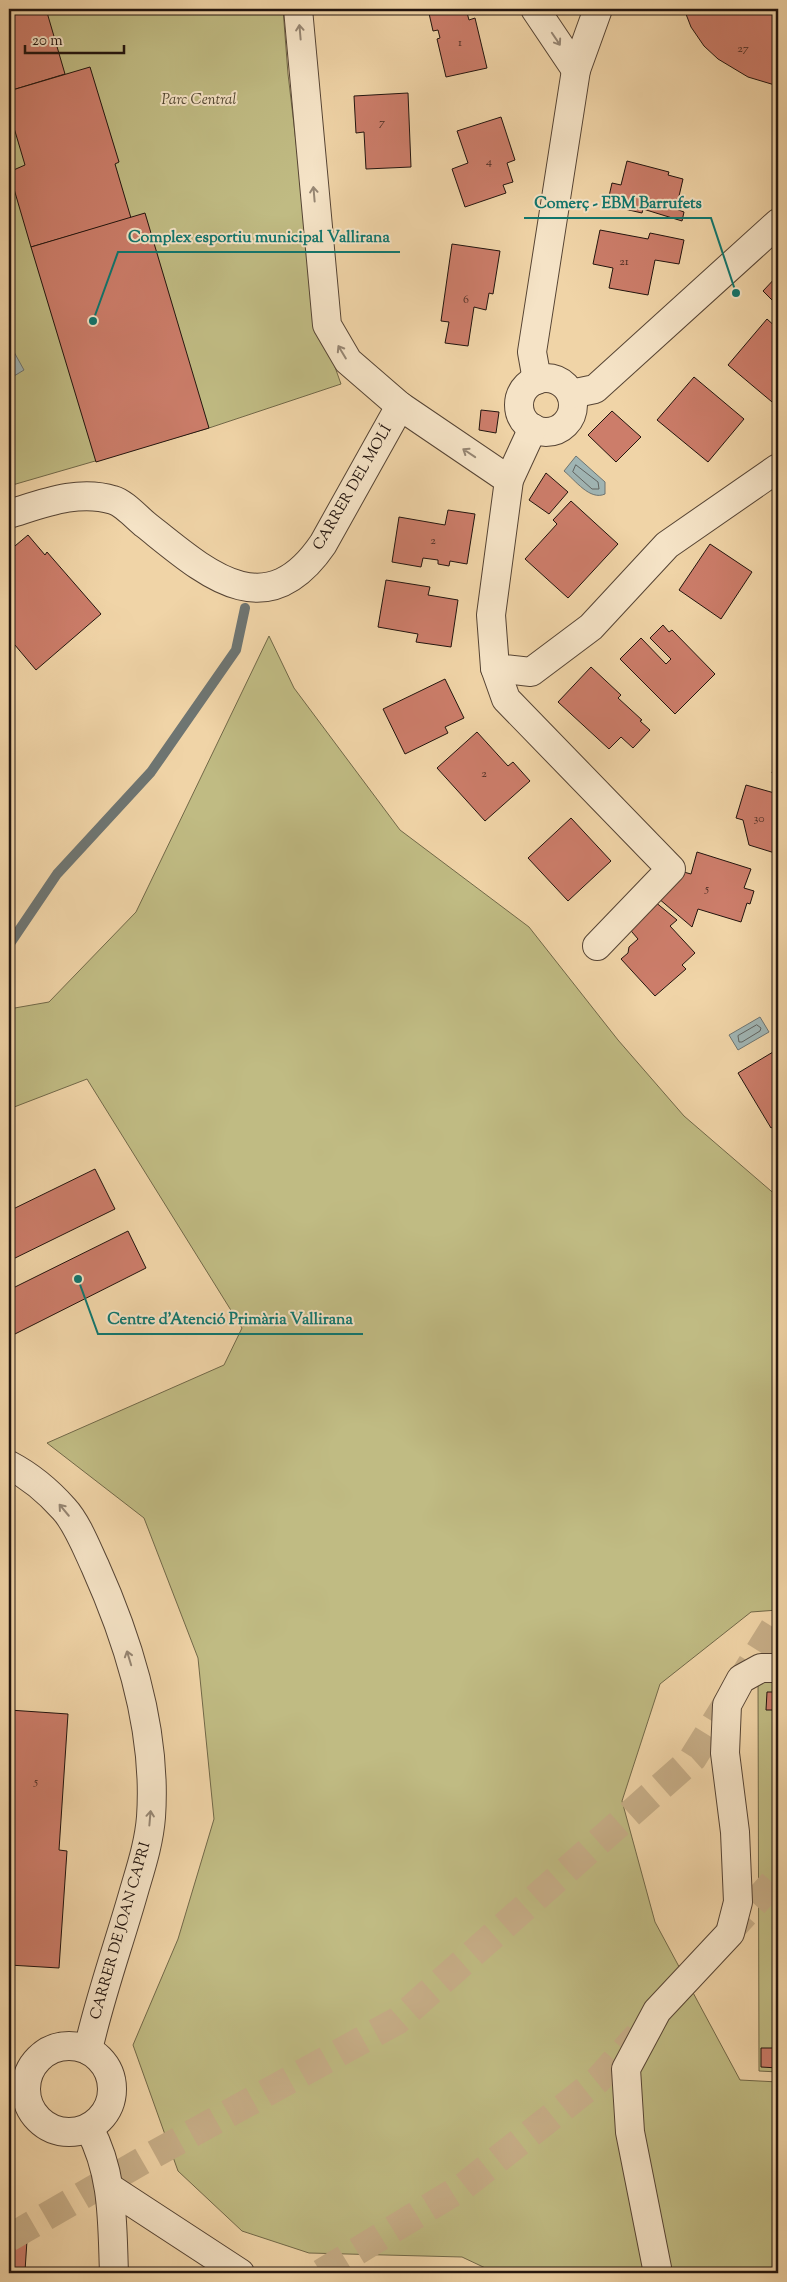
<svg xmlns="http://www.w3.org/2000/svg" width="787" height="2282" font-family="'Sorts Mill Goudy',serif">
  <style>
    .green { fill: #c0bb83; stroke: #716848 }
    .water { fill: #a0b5b4; stroke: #6e7572 }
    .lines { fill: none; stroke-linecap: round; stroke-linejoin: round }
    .shore { stroke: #616461; stroke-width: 1 }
    .stream { stroke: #6e7572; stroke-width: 10 }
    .building { fill: #cc7d6a; stroke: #22140e }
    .highway-tunnel { stroke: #c7ae88; stroke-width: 28; stroke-dasharray: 28 14; stroke-linecap: butt }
    .street-casing { stroke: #564434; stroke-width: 30 }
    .street { stroke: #f5e3c6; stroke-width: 28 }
    .oneway { stroke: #968673 }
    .labels { text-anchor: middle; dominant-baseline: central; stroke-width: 4; stroke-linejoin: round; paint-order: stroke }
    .number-label { font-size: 12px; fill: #4c2e25 }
    .park-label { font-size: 15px; font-style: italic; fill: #514631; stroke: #f5e3c6 }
    .street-label { font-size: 15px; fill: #22140e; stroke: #f5e3c6 }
    .leader { fill: none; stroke: #0f766e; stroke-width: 2 }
    .callout-dot { fill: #0f766e; stroke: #f5e3c6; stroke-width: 2 }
    .callout-label { font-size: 16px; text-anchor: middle; font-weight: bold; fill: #0f766e; stroke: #f5e3c6; stroke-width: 4; stroke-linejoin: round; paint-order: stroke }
  </style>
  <rect width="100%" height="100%" fill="#f0d4a7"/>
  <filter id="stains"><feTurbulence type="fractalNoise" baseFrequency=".004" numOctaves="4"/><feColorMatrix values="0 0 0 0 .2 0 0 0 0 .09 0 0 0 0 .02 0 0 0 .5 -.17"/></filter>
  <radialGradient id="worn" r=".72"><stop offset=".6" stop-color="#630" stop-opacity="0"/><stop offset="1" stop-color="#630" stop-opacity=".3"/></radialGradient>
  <g class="green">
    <path d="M 9,9 L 283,9 L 288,74 L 312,277 L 324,336 L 341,384 L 209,428 L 9,486 Z"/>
    <path d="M 269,636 L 294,688 L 400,830 L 529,927 L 618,1040 L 684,1116 L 778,1197 L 778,1610 L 751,1612 L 660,1684 L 622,1801 L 655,1922 L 740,2080 L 778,2082 L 778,2273 L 496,2273 L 462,2257 L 309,2253 L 242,2231 L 178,2171 L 133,2045 L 178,1939 L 214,1819 L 198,1658 L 144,1518 L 47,1443 L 224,1365 L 242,1328 L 87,1079 L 9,1109 L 9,1009 L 49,1002 L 136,912 Z"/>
    <path d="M 758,1673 L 778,1673 L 778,2072 L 759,2071 Z"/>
  </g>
  <g class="water">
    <path d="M 9,343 L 24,370 L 9,379 Z"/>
    <path d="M 576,456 L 605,482 L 605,494 C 590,501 575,480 564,471 Z"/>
    <path d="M 760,1017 L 769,1032 L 738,1050 L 729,1035 Z"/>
  </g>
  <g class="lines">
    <g class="shore">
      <path d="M 576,465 L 598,482 L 599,489 L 592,489 L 573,472 Z"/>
      <path d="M 757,1025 L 761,1028 L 760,1031 L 742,1042 L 739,1042 L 738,1036 Z"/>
    </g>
    <path class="stream" d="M 9,945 L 57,874 L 151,772 L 236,650 L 245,608"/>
  </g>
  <g class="building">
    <path d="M 9,9 L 46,9 L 65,74 L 9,91 Z"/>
    <path d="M 428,9 L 466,9 L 469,20 L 475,18 L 487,68 L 446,77 L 437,39 L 440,38 L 438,30 L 433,31 Z"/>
    <path d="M 684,9 L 778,9 L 778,86 L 748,77 L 718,59 L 704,46 L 691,27 Z"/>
    <path d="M 90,67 L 119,162 L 115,164 L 131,218 L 31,247 L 9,172 L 25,165 L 9,111 L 9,91 Z"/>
    <path d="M 408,93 L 411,167 L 366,169 L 364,132 L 356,133 L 354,96 Z"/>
    <path d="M 501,117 L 515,160 L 507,163 L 513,182 L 503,185 L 506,193 L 465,207 L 452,169 L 468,163 L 457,131 Z"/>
    <path d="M 627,161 L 669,172 L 668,175 L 683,179 L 676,209 L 684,212 L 682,221 L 643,209 L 642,213 L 607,205 L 612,183 L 621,185 Z"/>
    <path d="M 145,213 L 209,428 L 96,462 L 31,247 Z"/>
    <path d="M 600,230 L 648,239 L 650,233 L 684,240 L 679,264 L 655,260 L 648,295 L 609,288 L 613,268 L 593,264 Z"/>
    <path d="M 452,244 L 500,251 L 493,294 L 489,293 L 486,310 L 474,307 L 468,346 L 445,343 L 449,322 L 441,321 Z"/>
    <path d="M 778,275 L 778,306 L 763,291 Z"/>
    <path d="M 767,319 L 778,329 L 778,407 L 728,365 Z"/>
    <path d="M 694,377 L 744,419 L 708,462 L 657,420 Z"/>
    <path d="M 481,410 L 499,412 L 496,433 L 479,430 Z"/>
    <path d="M 612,411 L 641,437 L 616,462 L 588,435 Z"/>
    <path d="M 546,473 L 568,492 L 549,514 L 529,500 Z"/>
    <path d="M 571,501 L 618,544 L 568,598 L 525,559 L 557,524 L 553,520 Z"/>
    <path d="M 448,510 L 475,514 L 467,564 L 450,561 L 449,566 L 438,564 L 438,560 L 423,558 L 421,567 L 392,562 L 399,517 L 445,525 Z"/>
    <path d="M 28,535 L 45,555 L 47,552 L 101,614 L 36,670 L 9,638 L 9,551 Z"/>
    <path d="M 710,544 L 752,572 L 721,619 L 679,590 Z"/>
    <path d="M 386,580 L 430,587 L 428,595 L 458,600 L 451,647 L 416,642 L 418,634 L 378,627 Z"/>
    <path d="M 663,625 L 669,632 L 672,630 L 715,674 L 675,714 L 620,659 L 641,638 L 666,664 L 671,659 L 650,638 Z"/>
    <path d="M 591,667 L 621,695 L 618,698 L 642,720 L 640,721 L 650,730 L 633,748 L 621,737 L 609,749 L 558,702 Z"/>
    <path d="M 445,679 L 464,718 L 445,727 L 448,733 L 405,754 L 383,709 Z"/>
    <path d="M 477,732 L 508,766 L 513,762 L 530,781 L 485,821 L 437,768 Z"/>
    <path d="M 778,753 L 778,775 L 772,773 Z"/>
    <path d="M 746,785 L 778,794 L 778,854 L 749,845 L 743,820 L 736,818 Z"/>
    <path d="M 571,818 L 611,861 L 568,901 L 528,858 Z"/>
    <path d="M 697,852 L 751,869 L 744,888 L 754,891 L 750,904 L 747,903 L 741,922 L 698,909 L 692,927 L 658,898 L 680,871 L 691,874 Z"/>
    <path d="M 654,901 L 677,920 L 670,926 L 695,953 L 682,965 L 686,969 L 655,996 L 621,959 L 628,953 L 629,947 L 638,939 L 626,925 Z"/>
    <path d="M 778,1049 L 778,1123 L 771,1128 L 738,1073 Z"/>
    <path d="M 95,1169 L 115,1209 L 9,1261 L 9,1211 Z"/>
    <path d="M 128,1231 L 146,1268 L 9,1337 L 9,1290 Z"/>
    <path d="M 767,1692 L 778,1692 L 778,1710 L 766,1710 Z"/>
    <path d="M 9,1710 L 68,1714 L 59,1850 L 67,1851 L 59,1968 L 9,1965 Z"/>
    <path d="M 761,2048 L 778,2048 L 778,2068 L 761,2067 Z"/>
    <path d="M 9,2224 L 28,2225 L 25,2271 L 9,2270 Z"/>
  </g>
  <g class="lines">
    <g class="highway-tunnel">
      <path d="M 726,1935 L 778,1877"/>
      <path d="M 9,2238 L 149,2157 L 397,2021 L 693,1758 L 778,1621"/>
      <path d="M 321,2273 L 464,2186 L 598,2080 L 638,2035"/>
    </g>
    <defs>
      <g id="street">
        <path d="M 298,9 L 327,325 L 348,361 L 400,406 L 509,480"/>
        <path d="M 535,9 L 576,70"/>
        <circle cx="546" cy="405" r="27"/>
        <path d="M 537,380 L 532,352 L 576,70 L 598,9"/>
        <path d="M 571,394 L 595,389 L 778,223"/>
        <path d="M 533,428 L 509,480 L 491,615 L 495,668 L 531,672 L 591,627 L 667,545 L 778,468"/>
        <path d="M 9,514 C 42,504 78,489 113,500 C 124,503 137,518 146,525 C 205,572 265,629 323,544 L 400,406"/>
        <path d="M 495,668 L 506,699 L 671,869 L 597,946"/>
        <path d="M 9,1465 C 30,1476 48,1491 64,1509 C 77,1523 87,1549 95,1566 C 130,1644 157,1731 151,1817 C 149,1843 141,1867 134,1891 C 119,1944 100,1996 88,2050"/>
        <circle cx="69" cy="2089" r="43"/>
        <path d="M 89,2128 C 114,2174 112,2222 114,2273"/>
        <path d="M 110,2188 L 240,2273"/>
        <path d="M 658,2273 L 630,2132 L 626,2069 L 657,2011 L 730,1933 L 738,1902 L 735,1832 L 725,1753 L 727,1705 L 741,1679 L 761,1668 L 778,1668"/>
      </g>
    </defs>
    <use href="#street" class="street-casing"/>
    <use href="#street" class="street"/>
  </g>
  <defs><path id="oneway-shaft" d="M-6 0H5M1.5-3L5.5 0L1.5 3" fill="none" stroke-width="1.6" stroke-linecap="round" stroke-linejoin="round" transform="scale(1.25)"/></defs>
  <g class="oneway">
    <use href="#oneway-shaft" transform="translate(300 32) rotate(-95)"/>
    <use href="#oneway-shaft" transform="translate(556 39) rotate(56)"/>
    <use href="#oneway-shaft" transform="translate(314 194) rotate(-95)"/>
    <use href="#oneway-shaft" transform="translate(342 352) rotate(-121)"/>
    <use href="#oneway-shaft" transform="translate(469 453) rotate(-146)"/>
    <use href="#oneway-shaft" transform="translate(64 1510) rotate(-130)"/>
    <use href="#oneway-shaft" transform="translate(129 1658) rotate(-107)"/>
    <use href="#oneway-shaft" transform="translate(150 1818) rotate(-85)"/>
  </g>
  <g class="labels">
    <g class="number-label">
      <text x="460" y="43">1</text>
      <text x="743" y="49">27</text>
      <text x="382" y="123">7</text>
      <text x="489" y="162">4</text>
      <text x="624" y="262">21</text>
      <text x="466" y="300">6</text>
      <text x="433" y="541">2</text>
      <text x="484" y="774">2</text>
      <text x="759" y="819">30</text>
      <text x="707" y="889">5</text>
      <text x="36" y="1782">5</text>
    </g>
    <g class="park-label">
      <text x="199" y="100">Parc Central</text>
    </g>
    <g class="street-label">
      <text transform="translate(353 488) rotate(-60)">CARRER DEL MOLÍ</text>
      <text transform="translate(121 1931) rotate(-74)">CARRER DE JOAN CAPRI</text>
    </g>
  </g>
  <path class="leader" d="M736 293L711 218H524M93 321L118 252H400M78 1279L98 1334H363"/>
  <g class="callout-dot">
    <circle cx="736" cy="293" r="5"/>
    <circle cx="93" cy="321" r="5"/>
    <circle cx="78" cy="1279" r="5"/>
  </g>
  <g class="callout-label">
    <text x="618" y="208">Comerç - EBM Barrufets</text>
    <text x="259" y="242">Complex esportiu municipal Vallirana</text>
    <text x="230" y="1324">Centre d'Atenció Primària Vallirana</text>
  </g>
  <rect width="787" height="2282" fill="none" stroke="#f0d4a7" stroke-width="30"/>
  <rect x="10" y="10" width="767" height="2262" fill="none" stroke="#22140e" stroke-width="2.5"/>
  <rect x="15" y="15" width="757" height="2252" fill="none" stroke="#22140e"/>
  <path d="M25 45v8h99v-8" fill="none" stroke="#22140e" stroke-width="2.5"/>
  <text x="32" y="45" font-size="15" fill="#22140e" stroke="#f5e3c6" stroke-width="4" paint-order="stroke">20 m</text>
  <rect width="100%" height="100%" filter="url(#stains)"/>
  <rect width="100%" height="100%" fill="url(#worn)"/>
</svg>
